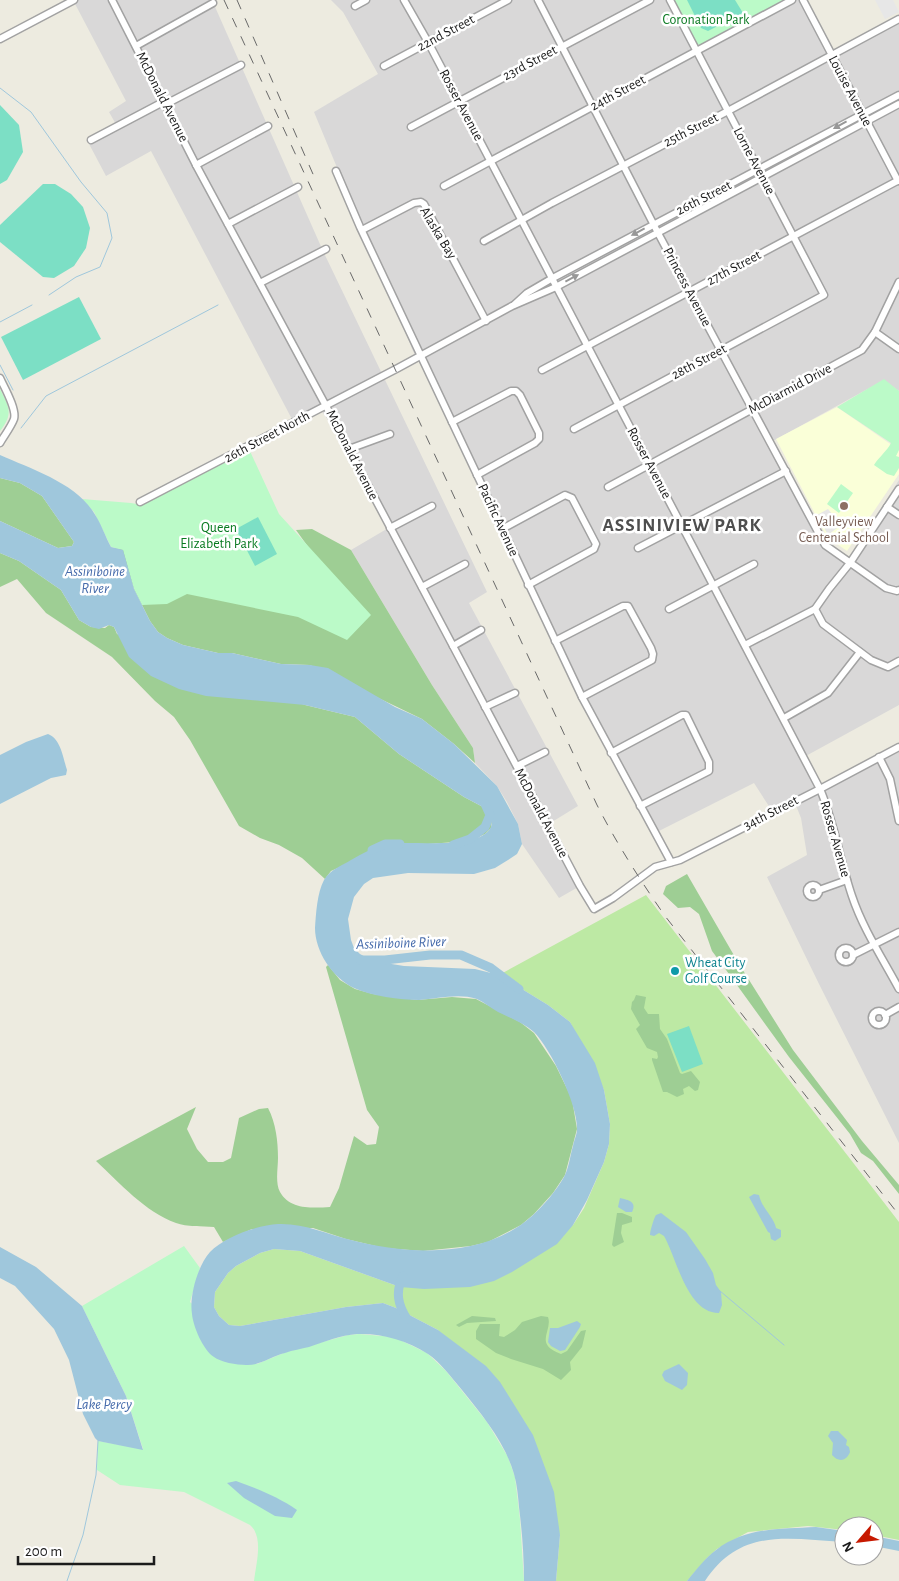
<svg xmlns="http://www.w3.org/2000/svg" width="899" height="1581" font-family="'Alegreya Sans',sans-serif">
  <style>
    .residential { fill: #d9d8d8 }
    .education { fill: #faffd8 }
    .grass { fill: #bde9a4 }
    .forest { fill: #9ece94 }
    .park { fill: #bbfac8 }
    .pitch { fill: #7cdfc5 }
    .parking { fill: #e7e7e7 }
    .water { fill: #9fc7dc }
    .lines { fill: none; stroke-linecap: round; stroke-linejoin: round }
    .stream { stroke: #9fc7dc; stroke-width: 1 }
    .river { stroke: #9fc7dc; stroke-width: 9 }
    .minor-casing { stroke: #a2a2a2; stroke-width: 9 }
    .minor { stroke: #fff; stroke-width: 6 }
    .rail { stroke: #696969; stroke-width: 1; stroke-dasharray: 10 10; stroke-linecap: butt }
    .oneway { fill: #989898 }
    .education-dot { fill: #8d6e63; stroke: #fff; stroke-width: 2 }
    .culture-dot { fill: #0f9aa8; stroke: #fff; stroke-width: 2 }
    .labels { text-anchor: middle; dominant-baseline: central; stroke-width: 5; stroke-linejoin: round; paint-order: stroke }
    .park-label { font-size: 14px; fill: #097a21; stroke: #fff }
    .street-label { font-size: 14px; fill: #1b1b1b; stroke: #fff }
    .education-label { font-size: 14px; fill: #785e54; stroke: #fff }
    .culture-label { font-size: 14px; fill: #0d838f; stroke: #fff; text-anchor: start }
    .water-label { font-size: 15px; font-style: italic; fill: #476cac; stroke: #fff }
    .district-label { font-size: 19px; font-weight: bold; letter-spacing: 1px; fill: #4e4e4e; stroke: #fff }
  </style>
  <rect width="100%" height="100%" fill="#edebe0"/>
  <g class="residential">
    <path d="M 73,0 L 212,0 L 323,251 L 487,592 L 469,603 L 578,806 L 547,825 L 580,886 L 559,898 L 522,844 L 518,824 L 507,802 L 497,786 L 475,763 L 473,748 L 432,685 L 351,550 L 390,527 L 346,444 L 320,409 L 294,423 L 151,151 L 106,176 L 88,142 L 117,126 L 109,112 L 126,101 Z"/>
    <path d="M 331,0 L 673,0 L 697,44 L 701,45 L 785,0 L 807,0 L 833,50 L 899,16 L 899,391 L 884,380 L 773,441 L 825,540 L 848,560 L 899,480 L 899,705 L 804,757 L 820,790 L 899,747 L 899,1143 L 819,984 L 767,877 L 807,855 L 801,818 L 795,803 L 774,814 L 754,783 L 655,833 L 611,753 L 452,422 L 413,351 L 314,112 L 378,74 L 343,12 Z"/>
  </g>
  <path class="education" d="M 837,407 L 899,450 L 899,474 L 847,551 L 827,537 L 776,439 Z"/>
  <path class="grass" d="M 646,895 L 899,1222 L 899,1540 L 874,1535 L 874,1526 L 844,1526 L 844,1530 L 808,1526 L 748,1532 L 717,1549 L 707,1558 L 687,1581 L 556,1581 L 560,1535 L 438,1330 L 396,1308 L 383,1303 L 346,1307 L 240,1326 L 229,1325 L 219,1316 L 214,1307 L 215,1292 L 228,1273 L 236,1266 L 260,1253 L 274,1249 L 300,1251 L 400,1287 L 573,1225 L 584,1208 L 604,1162 L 609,1144 L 610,1124 L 604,1090 L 570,1022 L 548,1005 L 499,975 Z"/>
  <g class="forest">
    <path d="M 0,478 L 20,483 L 42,496 L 74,542 L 72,546 L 58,548 L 0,521 Z"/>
    <path d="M 312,529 L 351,550 L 432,685 L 473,748 L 475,763 L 454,744 L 422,719 L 310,665 L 281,664 L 232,653 L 218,653 L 183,645 L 167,638 L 158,632 L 150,621 L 134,589 L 126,563 L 111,548 L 324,569 L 296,530 Z"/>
    <path d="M 0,553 L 19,561 L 61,590 L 79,620 L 91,627 L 105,628 L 109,625 L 114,627 L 117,634 L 305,705 L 355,717 L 399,754 L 464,797 L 483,807 L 492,819 L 491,828 L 485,834 L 469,841 L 428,844 L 393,843 L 331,871 L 325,879 L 302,858 L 279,845 L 260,838 L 239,826 L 190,740 L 174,717 L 155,701 L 112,657 L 46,613 L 17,579 L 0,587 Z"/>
    <path d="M 687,874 L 739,964 L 793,1050 L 862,1141 L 899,1185 L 899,1194 L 873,1161 L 861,1153 L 850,1134 L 789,1057 L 721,963 L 712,951 L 699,914 L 690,907 L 678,908 L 663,894 L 666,886 Z"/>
    <path d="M 328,965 L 340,980 L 355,989 L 373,994 L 417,1000 L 452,997 L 476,999 L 520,1022 L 534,1033 L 556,1066 L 572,1099 L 577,1129 L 565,1175 L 553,1193 L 534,1214 L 521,1225 L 488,1242 L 471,1246 L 423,1251 L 384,1248 L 346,1239 L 313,1228 L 252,1229 L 223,1242 L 214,1227 C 202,1226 187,1227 176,1223 C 145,1212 120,1183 96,1161 L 196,1107 L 187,1129 L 197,1149 L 208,1162 L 223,1162 L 231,1158 L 239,1118 L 259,1109 L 268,1108 C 276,1123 278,1142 278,1158 C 278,1168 275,1183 280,1192 C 290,1210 313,1208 330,1207 L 339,1188 L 354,1136 L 367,1145 L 376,1144 L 379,1127 L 367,1110 L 326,967 Z"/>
    <path d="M 636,995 L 646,997 L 644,1008 L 648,1014 L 659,1014 L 660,1029 L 667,1039 L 680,1073 L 682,1074 L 691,1071 L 700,1082 L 698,1090 L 695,1091 L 689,1086 L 683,1089 L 684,1094 L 677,1097 L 667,1092 L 663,1092 L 652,1060 L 652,1058 L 657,1059 L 658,1057 L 657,1052 L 647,1048 L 636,1029 L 640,1025 L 631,1009 L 632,1002 L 634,1000 Z"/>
    <path d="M 617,1213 L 622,1213 L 632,1217 L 632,1222 L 622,1225 L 621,1233 L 624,1242 L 614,1247 L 612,1245 Z"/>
    <path d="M 472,1316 L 495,1318 L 496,1321 L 467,1323 L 459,1327 L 456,1325 Z"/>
    <path d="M 541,1316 L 548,1317 C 553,1331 533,1344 561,1354 L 567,1351 L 581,1331 L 586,1330 L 582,1347 L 570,1362 L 571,1370 L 561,1380 L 543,1369 L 511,1359 L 496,1353 L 476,1339 L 476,1331 L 480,1324 L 500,1324 L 499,1336 L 504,1337 L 515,1330 L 522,1322 Z"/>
  </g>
  <g class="park">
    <path d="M 673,0 L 785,0 L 701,45 L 697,44 Z"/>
    <path d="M 884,379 L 899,391 L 899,450 L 896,456 L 899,457 L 899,468 L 894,476 L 887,474 L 874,465 C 879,457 887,451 891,443 L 837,407 Z"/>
    <path d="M 0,389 C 9,407 14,414 0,431 Z"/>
    <path d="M 249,449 L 279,514 L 371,615 L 347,640 L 298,617 L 187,594 L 167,604 L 142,605 L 134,589 L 123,550 L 111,547 L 94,512 L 82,499 L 131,503 L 142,505 Z"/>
    <path d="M 841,484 L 853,493 L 839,513 L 827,504 Z"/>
    <path d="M 184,1246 L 200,1268 L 190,1302 L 257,1364 L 286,1352 L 348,1335 L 359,1334 L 394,1337 L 427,1353 L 446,1371 L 487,1422 L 508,1457 L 515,1477 L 520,1519 L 524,1581 L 254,1581 C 256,1564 264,1537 250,1525 L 184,1492 L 120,1485 L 97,1470 L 98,1441 L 143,1449 L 126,1396 L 82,1306 Z"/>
  </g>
  <g class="pitch">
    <path d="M 687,0 L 735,0 L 743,13 L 708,31 L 701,28 Z"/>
    <path d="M 0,105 L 19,125 L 23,152 L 7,180 L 0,184 Z"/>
    <path d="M 43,184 L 55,184 L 71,194 L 83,207 L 90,228 L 86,248 L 74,266 L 54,278 L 43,277 L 0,242 L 0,225 Z"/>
    <path d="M 79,297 L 101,339 L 23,380 L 1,337 Z"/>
    <path d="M 258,517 L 277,554 L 255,566 L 236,529 Z"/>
    <path d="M 689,1026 L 703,1064 L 682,1072 L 667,1034 Z"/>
  </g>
  <g class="parking">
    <path d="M 875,0 L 893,0 L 899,12 L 885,19 Z"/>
    <path d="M 828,509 L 841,525 L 828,535 L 817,515 Z"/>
  </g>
  <g class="water">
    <path d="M 0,455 C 31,469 76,483 94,513 C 101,523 105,536 111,547 L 123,550 L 134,589 L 150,621 L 158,632 L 167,638 L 183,645 L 218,653 L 232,653 L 281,664 L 310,665 L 328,668 L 395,707 L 422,719 L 454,744 L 497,786 L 518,824 L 522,844 L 517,854 L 508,860 L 495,868 L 474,874 L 408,873 L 373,878 L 364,884 L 354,897 L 348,919 L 351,940 L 354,948 L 360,954 L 373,961 L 404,966 L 475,969 L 499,975 L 548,1005 L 570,1022 L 595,1063 L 604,1090 L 610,1124 L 609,1144 L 604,1162 L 587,1200 L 573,1225 L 557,1244 L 512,1272 L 494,1281 L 470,1287 L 424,1289 L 400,1287 L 300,1251 L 274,1249 L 260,1253 L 236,1266 L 228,1273 L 215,1292 L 214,1307 L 219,1316 L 229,1325 L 240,1326 L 346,1307 L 383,1303 L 396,1308 L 438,1330 L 486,1366 L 500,1382 L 533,1435 L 554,1492 L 560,1535 L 556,1581 L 524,1581 C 524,1556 522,1531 519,1507 C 518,1496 517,1484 514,1474 C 505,1442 482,1415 462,1390 C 451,1377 441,1363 428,1354 C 407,1340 381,1333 357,1334 C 341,1335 324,1342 309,1347 C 301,1349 293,1350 285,1353 C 272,1356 259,1366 246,1365 C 237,1365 220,1362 214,1357 C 203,1350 193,1326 192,1314 C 189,1296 198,1265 210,1252 C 224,1237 258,1225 278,1224 C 304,1223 327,1234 351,1240 C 409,1255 484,1259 532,1216 C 544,1205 556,1191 564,1177 C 569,1168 570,1156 573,1146 C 574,1140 577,1135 577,1129 C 578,1106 551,1049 534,1032 C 524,1023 510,1018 498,1012 C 491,1008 484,1002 477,999 C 458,993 437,999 419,1000 C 400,1000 371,996 354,988 C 333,978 315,952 315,928 C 316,914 317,893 324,880 C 330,870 341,866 351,860 C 363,853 374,847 388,844 C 411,840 480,851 491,827 C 492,824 492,821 492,819 L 483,807 L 464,797 L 399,754 L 355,717 L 305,705 L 206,696 L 179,689 L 151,676 L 129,657 L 114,627 L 109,625 L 99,629 L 91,627 L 79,620 L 61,590 L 19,561 L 0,553 L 0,521 L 58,548 L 72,546 L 74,542 L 42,496 L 20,483 L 0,478 Z"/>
    <path d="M 48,734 C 61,739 63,758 67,770 L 66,775 L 51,778 L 0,804 L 0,755 L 26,742 Z"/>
    <path d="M 754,1194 L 759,1195 C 762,1209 774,1217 776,1228 L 781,1230 L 781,1237 L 775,1241 L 771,1239 L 770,1233 L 768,1232 L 749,1197 Z"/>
    <path d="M 620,1198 C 629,1200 637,1202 632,1212 L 626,1212 L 618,1207 Z"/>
    <path d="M 661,1213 L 686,1232 L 705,1259 L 713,1273 L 716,1285 L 721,1292 L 722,1305 L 719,1313 C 687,1313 677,1259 664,1236 L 659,1233 L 654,1236 L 650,1235 C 650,1231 654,1218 656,1215 Z"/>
    <path d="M 0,1247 L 36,1267 L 82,1306 L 126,1396 L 143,1450 L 98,1441 L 95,1438 L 83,1414 L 69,1360 L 54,1329 L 15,1286 L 0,1278 Z"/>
    <path d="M 577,1321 L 581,1324 L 580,1327 L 565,1350 L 560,1351 L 551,1346 L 548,1342 L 550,1328 L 558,1328 Z"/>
    <path d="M 679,1364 L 688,1373 L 687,1385 L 682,1390 L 665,1381 L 662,1375 L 664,1371 Z"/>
    <path d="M 831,1431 L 838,1431 L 847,1440 L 846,1445 L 849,1447 L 850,1452 C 846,1462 838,1462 832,1455 L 833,1443 L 828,1436 Z"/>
    <path d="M 236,1481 C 258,1489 278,1497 297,1510 L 292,1518 L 275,1516 L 244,1498 L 227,1483 Z"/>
    <path d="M 816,1527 L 844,1531 L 844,1542 C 788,1539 741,1527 705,1581 L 687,1581 C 696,1570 705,1558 716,1550 C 746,1527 780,1529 816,1527 Z"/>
    <path d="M 874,1536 L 899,1541 L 899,1551 L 874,1546 Z"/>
  </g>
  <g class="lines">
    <g class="stream">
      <path d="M 0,88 L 31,112 L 81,182 L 107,213 L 112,238 L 100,267 L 76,277 L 49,295"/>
      <path d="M 0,322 L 32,305"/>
      <path d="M 0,365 L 13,390"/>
      <path d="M 21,428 L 46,396 L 218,305"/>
      <path d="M 720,1291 L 784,1345"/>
      <path d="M 67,1581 L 83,1535 L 96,1475 L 98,1441"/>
    </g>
    <g class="river">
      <path d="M 453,845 L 470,839 L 485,827 L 490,815 L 485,804"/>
      <path d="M 372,850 L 385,844 L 400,844"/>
      <path d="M 360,960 L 385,960 L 430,955 L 461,955 L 491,968 L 519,989"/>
      <path d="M 403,1276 C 395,1292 398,1305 407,1319"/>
    </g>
    <defs>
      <g id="minor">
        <path d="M 112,0 L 196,165 L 326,406 L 580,886 L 594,909 L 613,898 L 655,867 L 680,860 L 820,789 L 899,747"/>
        <path d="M 404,0 L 428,42 L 820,789 C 835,824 840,861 852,896 C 863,929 883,959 899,989"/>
        <path d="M 538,0 L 658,233 L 825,545 L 886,588 L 897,591 L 899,590"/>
        <path d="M 803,0 L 898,181"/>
        <path d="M 355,6 L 366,0"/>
        <path d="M 0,39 L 74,0"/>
        <path d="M 136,46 L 213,3"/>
        <path d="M 384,66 L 508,0"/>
        <path d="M 166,104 L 241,65"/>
        <path d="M 411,127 L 650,0"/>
        <path d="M 91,140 L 165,101"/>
        <path d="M 196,165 L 268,126"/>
        <path d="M 336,171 L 360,227 L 582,697 L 671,862"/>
        <path d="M 444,186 L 792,0"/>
        <path d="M 228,224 L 298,187"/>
        <path d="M 362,230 L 414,203 L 421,202 L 424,204 L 486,321"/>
        <path d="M 484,241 L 552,203 L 728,111 L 899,19"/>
        <path d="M 260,283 L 326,249"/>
        <path d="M 515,304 L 527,293 L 551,279 L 899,95"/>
        <path d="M 875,332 L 899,349"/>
        <path d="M 542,370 L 899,180"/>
        <path d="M 0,378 C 4,387 17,409 14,419 C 11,427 4,436 0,443"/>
        <path d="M 452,422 L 511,391 L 516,391 L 520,395 L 539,433 L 539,439 L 535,443 L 477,475"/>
        <path d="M 574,429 L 824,295 L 670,0"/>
        <path d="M 349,449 L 390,434"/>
        <path d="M 608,487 L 862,350 L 875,332 L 899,282"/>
        <path d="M 140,502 L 398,368 L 512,306 L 556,287 L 899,104"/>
        <path d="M 887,507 L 899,515"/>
        <path d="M 390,528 L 432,506"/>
        <path d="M 502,529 L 565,495 L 572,498 L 596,544 L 594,549 L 528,585"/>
        <path d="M 638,548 L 786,471"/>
        <path d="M 422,587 L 465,564"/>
        <path d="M 669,609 L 754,564"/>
        <path d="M 815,609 L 823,624 L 871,660 L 888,667 L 899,661"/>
        <path d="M 555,641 L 623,606 L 628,606 L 651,648 L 653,654 L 652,660 L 582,697"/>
        <path d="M 745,645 L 815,609 L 829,589 L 850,563 L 899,489"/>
        <path d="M 453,646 L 481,630"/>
        <path d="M 485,707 L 515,693"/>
        <path d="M 784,718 L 828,693 L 860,652"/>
        <path d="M 611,753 L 682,715 L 686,715 L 709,762 L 709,771 L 640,806"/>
        <path d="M 879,757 L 890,779 L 899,821"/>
        <path d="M 517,766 L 545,752"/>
        <circle cx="813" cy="891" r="6"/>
        <path d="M 819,890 L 847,880"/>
        <circle cx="846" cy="955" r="7"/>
        <path d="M 853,955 L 899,932"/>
        <circle cx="879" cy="1018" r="7"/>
        <path d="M 885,1015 L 899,1007"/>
      </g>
    </defs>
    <use href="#minor" class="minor-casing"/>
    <use href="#minor" class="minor"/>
    <g class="rail">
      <path d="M 224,0 L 597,805 C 617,844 640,880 665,916 L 899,1215"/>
      <path d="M 237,0 L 316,181"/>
    </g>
  </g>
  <defs><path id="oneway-solid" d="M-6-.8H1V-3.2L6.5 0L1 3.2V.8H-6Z" transform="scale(1.25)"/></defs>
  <g class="oneway">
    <use href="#oneway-solid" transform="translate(840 125) rotate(151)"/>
    <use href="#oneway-solid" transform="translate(638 232) rotate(152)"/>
    <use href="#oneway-solid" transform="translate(572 278) rotate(-28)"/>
  </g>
  <circle class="education-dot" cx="844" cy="506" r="5"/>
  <circle class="culture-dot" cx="675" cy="971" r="5"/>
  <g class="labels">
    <g class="park-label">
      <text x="706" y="20">Coronation Park</text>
      <text x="219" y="528">Queen<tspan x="219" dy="16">Elizabeth Park</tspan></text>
    </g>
    <g class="street-label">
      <text transform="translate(446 33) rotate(-28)">22nd Street</text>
      <text transform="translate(530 63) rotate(-28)">23rd Street</text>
      <text transform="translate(850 91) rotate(62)">Louise Avenue</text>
      <text transform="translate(618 93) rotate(-28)">24th Street</text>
      <text transform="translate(162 97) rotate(63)">McDonald Avenue</text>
      <text transform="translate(461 105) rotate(62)">Rosser Avenue</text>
      <text transform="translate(691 130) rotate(-27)">25th Street</text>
      <text transform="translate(754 161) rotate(62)">Lorne Avenue</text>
      <text transform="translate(704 198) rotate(-27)">26th Street</text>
      <text transform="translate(438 233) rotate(59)">Alaska Bay</text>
      <text transform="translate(734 268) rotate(-28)">27th Street</text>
      <text transform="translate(687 287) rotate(62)">Princess Avenue</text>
      <text transform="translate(699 362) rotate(-28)">28th Street</text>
      <text transform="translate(790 389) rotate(-28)">McDiarmid Drive</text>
      <text transform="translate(267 437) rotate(-28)">26th Street North</text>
      <text transform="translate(352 455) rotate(63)">McDonald Avenue</text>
      <text transform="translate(649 463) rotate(62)">Rosser Avenue</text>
      <text transform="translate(498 520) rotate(65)">Pacific Avenue</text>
      <text transform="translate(541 813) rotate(62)">McDonald Avenue</text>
      <text transform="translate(771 813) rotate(-27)">34th Street</text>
      <text transform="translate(835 839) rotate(74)">Rosser Avenue</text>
    </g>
    <g class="education-label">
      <text x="844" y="522">Valleyview<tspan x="844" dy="16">Centenial School</tspan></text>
    </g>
    <g class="culture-label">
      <text x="685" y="963">Wheat City<tspan x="685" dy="16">Golf Course</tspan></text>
    </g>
    <g class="water-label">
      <text x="95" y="571">Assiniboine<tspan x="95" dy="17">River</tspan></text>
      <text transform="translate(401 943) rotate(-2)">Assiniboine River</text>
      <text x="104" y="1404">Lake Percy</text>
    </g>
    <g class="district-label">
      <text x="682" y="525">ASSINIVIEW PARK</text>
    </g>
  </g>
  <g transform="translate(859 1541) rotate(242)"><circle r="24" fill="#ffffff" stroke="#a4a4a4"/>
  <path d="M0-4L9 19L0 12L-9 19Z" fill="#c71900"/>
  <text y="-8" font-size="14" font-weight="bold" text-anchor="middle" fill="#1b1b1b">N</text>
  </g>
  <path d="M18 1556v8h136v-8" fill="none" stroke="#1b1b1b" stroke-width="2.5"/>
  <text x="25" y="1556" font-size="15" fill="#1b1b1b" stroke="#ffffff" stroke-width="4" paint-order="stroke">200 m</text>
</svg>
